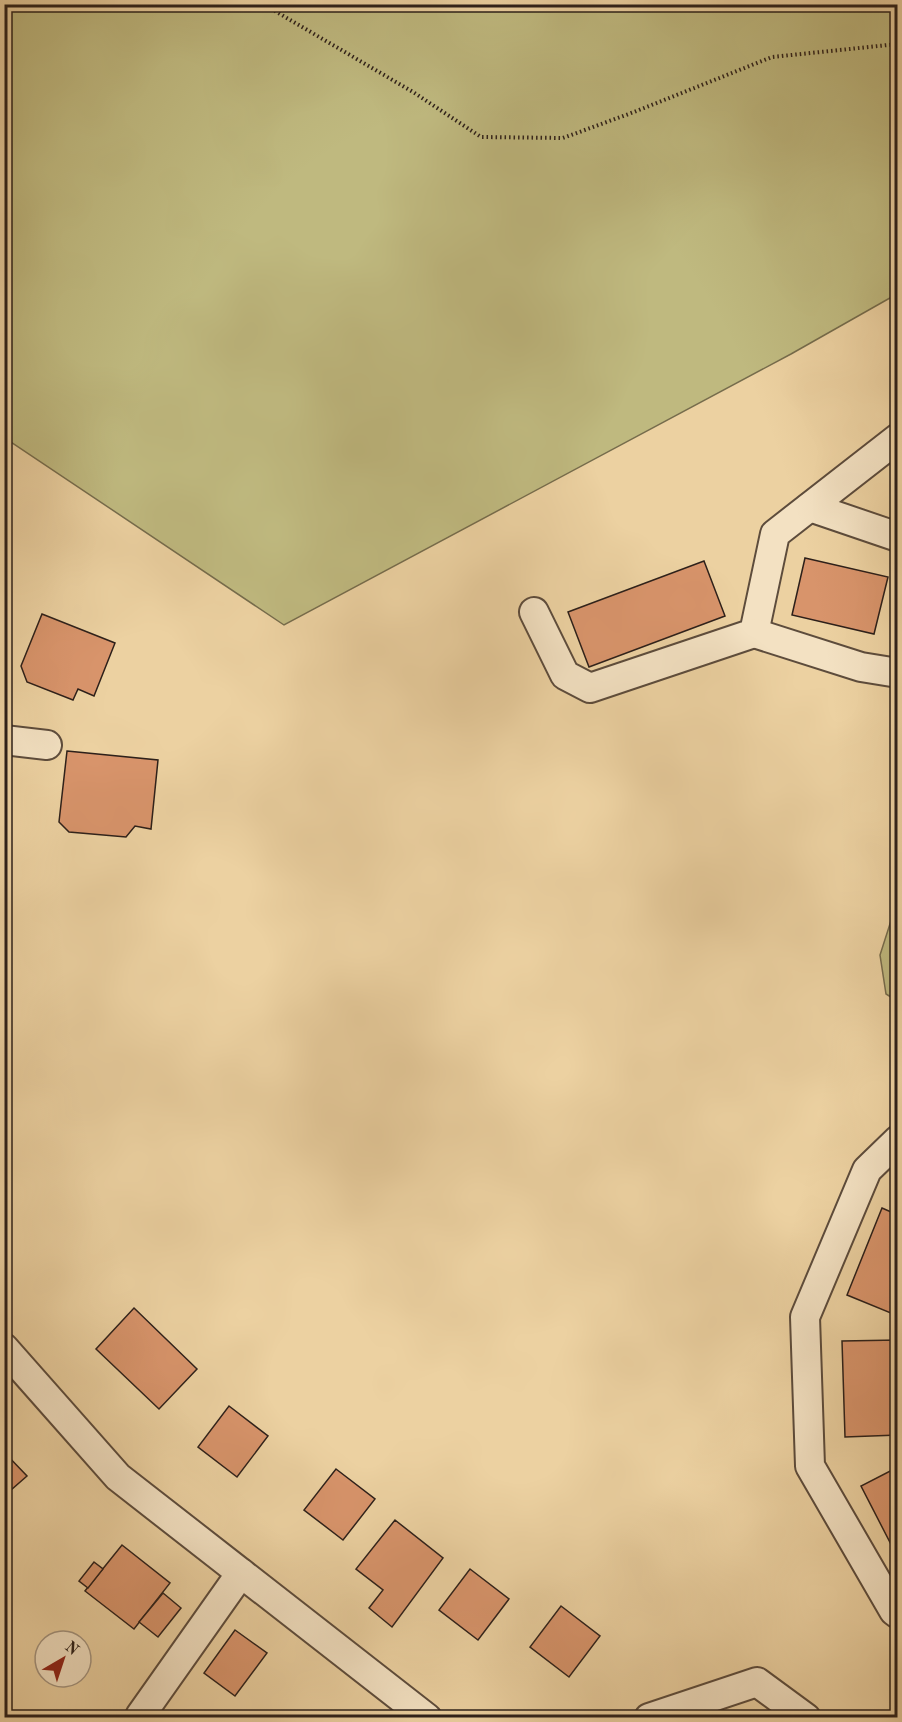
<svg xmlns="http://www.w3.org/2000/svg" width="902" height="1722" font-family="'Old Standard TT',serif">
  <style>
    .green { fill: #bfb97f; stroke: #766c4c; stroke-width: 1.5 }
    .building { fill: #d8946b; stroke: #2d201a; stroke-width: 1.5 }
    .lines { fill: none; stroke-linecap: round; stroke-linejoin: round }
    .minor-casing { stroke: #5d4c3c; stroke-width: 32 }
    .path { stroke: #2d201a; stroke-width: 4; stroke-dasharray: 1.5 3; stroke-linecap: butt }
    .minor { stroke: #f3e1c2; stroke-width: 28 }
  </style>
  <rect width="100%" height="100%" fill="#ecd1a1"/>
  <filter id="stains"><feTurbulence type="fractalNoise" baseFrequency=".00333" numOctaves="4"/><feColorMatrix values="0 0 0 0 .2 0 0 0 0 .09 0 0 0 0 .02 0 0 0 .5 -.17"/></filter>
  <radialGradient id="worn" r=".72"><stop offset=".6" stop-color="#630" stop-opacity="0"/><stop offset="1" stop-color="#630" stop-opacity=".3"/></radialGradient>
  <g class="green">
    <path d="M 4,5 L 897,5 L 897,294 L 791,354 L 284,625 L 5,438 Z"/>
    <path d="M 897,902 L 897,1001 L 886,994 L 880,955 Z"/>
  </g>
  <g class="building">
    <path d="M 805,558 L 888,577 L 874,634 L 792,615 Z"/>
    <path d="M 704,561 L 725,616 L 589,667 L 568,612 Z"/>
    <path d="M 42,614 L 115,643 L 94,696 L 78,689 L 73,700 L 27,682 L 21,666 Z"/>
    <path d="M 67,751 L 158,760 L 151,829 L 135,826 L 126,837 L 69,832 L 59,822 Z"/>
    <path d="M 882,1208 L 898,1215 L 898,1316 L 847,1295 Z"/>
    <path d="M 134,1308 L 197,1369 L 159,1409 L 96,1349 Z"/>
    <path d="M 898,1340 L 898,1435 L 845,1437 L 842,1341 Z"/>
    <path d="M 229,1406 L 268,1436 L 237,1477 L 198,1447 Z"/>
    <path d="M 4,1452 L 27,1476 L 4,1496 Z"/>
    <path d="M 898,1467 L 898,1558 L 861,1486 Z"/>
    <path d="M 336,1469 L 375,1499 L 343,1540 L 304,1510 Z"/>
    <path d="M 395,1520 L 443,1558 L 392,1627 L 369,1608 L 383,1590 L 356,1569 Z"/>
    <path d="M 122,1545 L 170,1583 L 134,1629 L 85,1591 Z"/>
    <path d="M 94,1562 L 103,1569 L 88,1588 L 79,1581 Z"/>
    <path d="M 470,1569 L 509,1599 L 478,1640 L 439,1610 Z"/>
    <path d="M 163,1593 L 181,1608 L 158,1637 L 139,1622 Z"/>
    <path d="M 561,1606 L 600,1636 L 569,1677 L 530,1647 Z"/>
    <path d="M 235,1630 L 267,1653 L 235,1696 L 204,1673 Z"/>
  </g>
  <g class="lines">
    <defs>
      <g id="minor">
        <path d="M 810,507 L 898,537"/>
        <path d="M 534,612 L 565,675 L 590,688 L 754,633 L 775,534 L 898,438"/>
        <path d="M 754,633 L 861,667 L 898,673"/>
        <path d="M 4,740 L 47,745"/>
        <path d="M 898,1140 L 867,1170 L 805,1317 L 810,1466 L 894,1611 L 898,1614"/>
        <path d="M 4,1348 L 118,1477 L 427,1718"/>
        <path d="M 140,1716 L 241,1573"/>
        <path d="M 649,1718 L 757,1682 L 806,1718"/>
      </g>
    </defs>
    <use href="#minor" class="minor-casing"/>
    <path class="path" d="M 263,4 L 413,92 L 481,137 L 563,138 L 634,112 L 772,57 L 898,44"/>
    <use href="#minor" class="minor"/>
  </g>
  <rect width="902" height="1722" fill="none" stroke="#ecd1a1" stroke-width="24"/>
  <rect x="6" y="6" width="890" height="1710" fill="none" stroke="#2d201a" stroke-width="3"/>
  <rect x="12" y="12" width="878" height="1698" fill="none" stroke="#2d201a" stroke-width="1.5"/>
  <g transform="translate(63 1659) rotate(39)"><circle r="28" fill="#f3e1c2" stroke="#a4947f" stroke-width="1.5"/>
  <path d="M0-4.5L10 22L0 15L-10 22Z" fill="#8f2418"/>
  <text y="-9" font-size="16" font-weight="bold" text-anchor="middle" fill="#2d201a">N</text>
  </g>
  <rect width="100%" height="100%" filter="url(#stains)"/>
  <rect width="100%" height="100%" fill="url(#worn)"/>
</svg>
